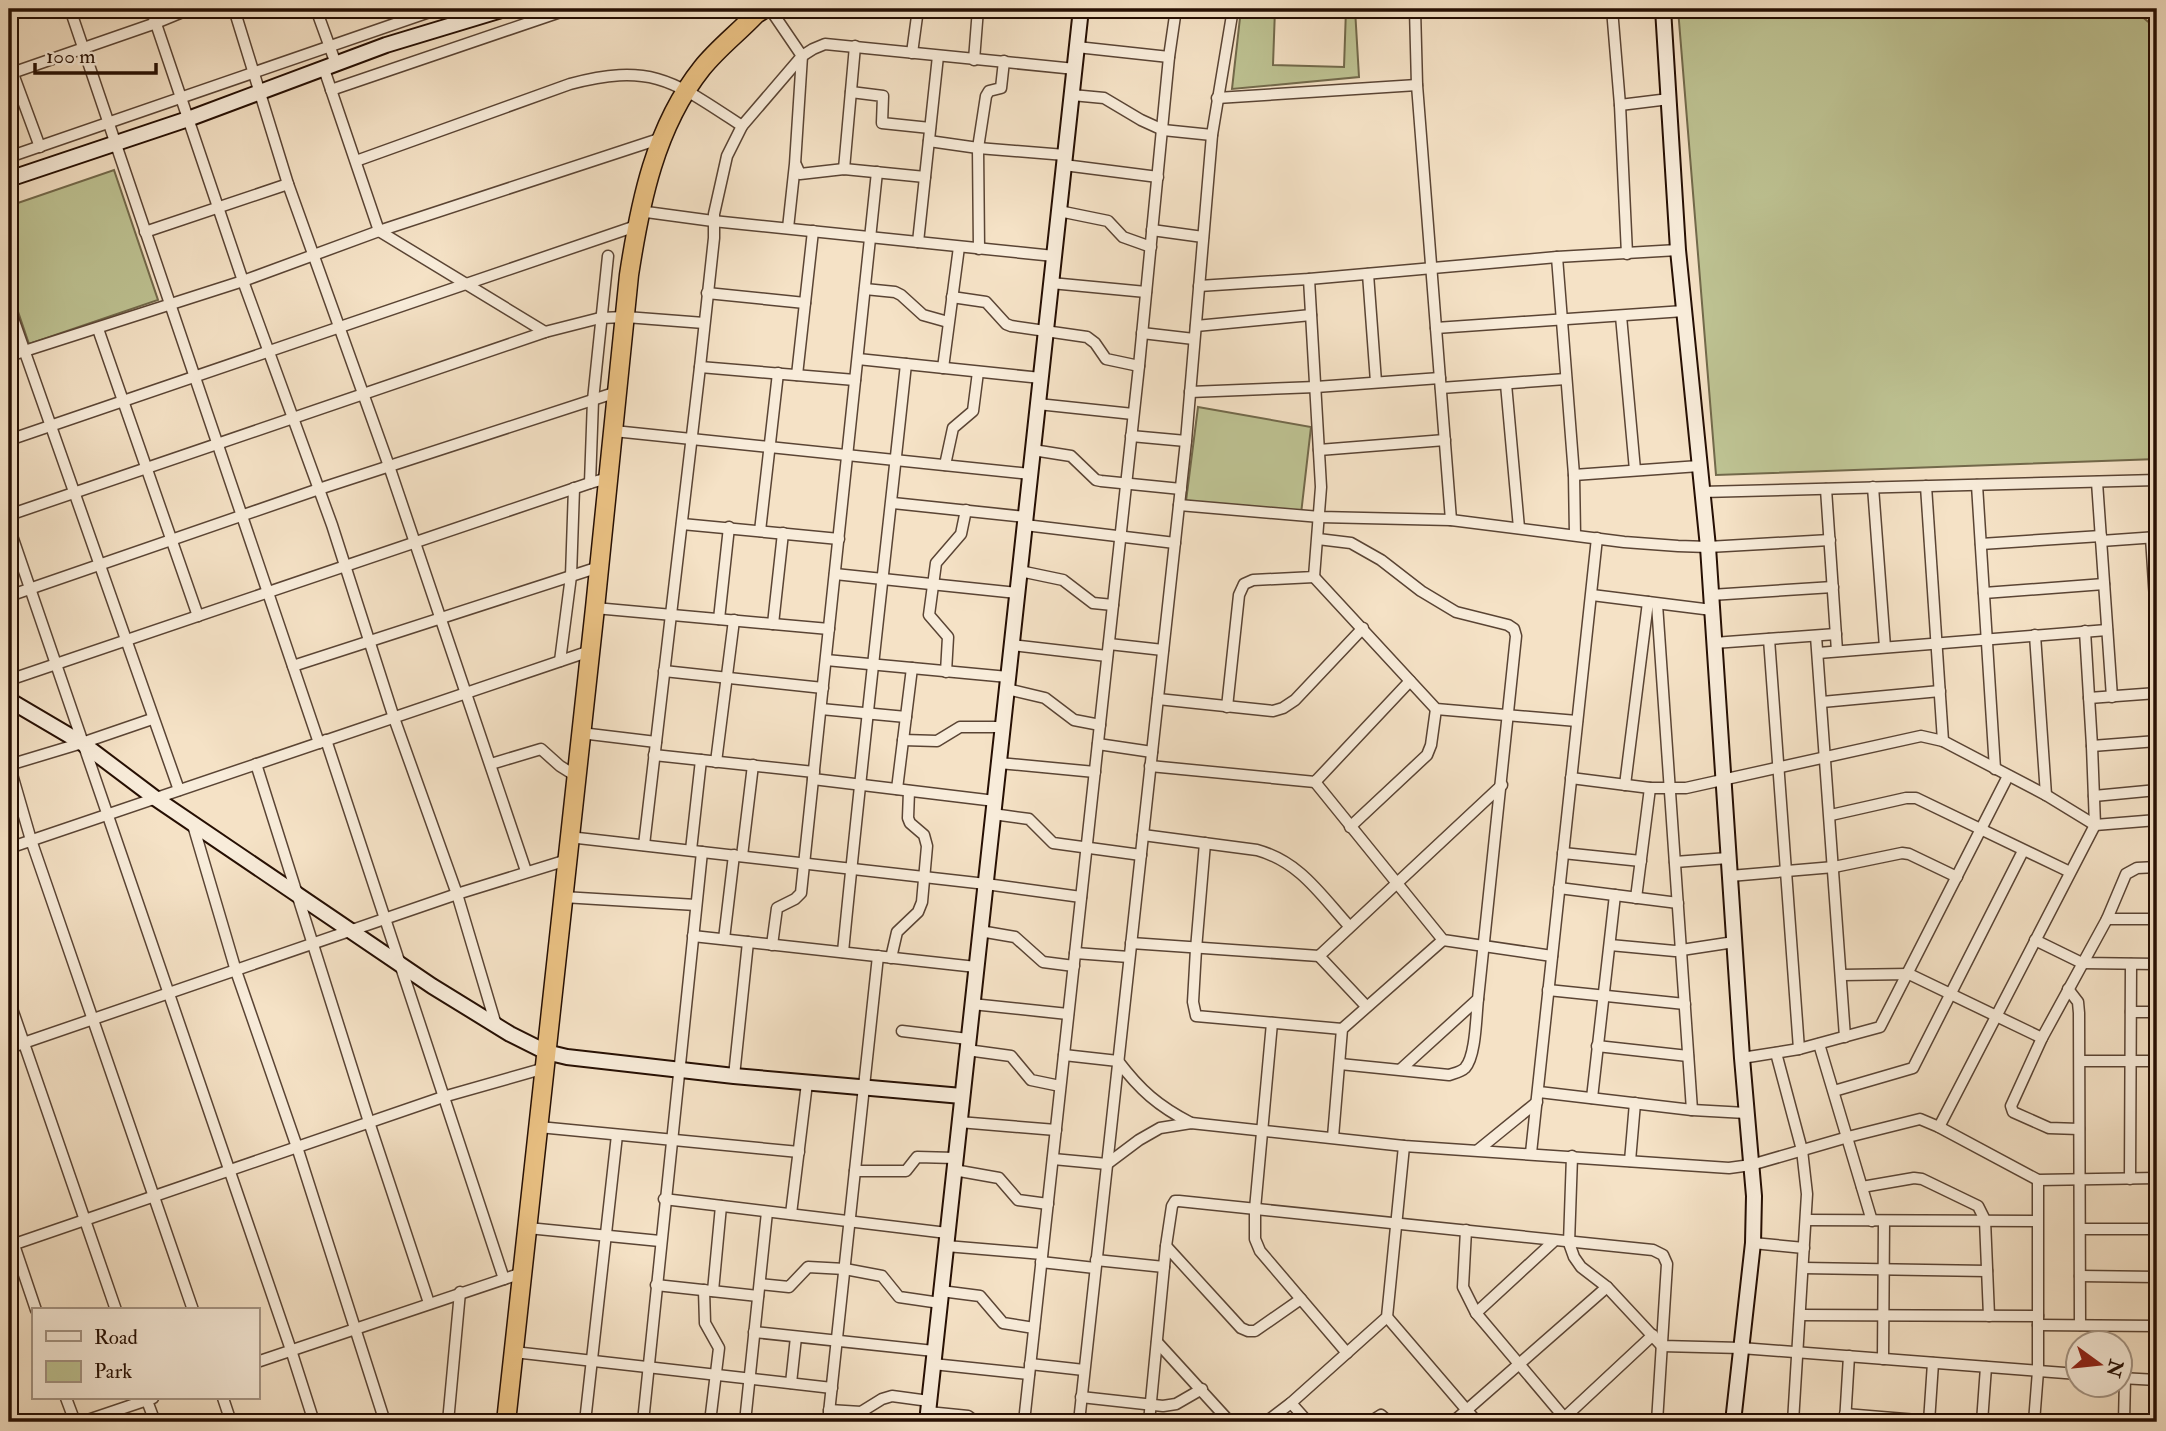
<svg xmlns="http://www.w3.org/2000/svg" width="2166" height="1431" font-family="'IM FELL Double Pica',serif">
  <style>
    .green { fill: #bec393; stroke: #72694b; stroke-width: 2 }
    .lines { fill: none; stroke-linecap: round; stroke-linejoin: round }
    .street-casing { stroke: #5a4434; stroke-width: 13 }
    .secondary-casing { stroke: #260f03; stroke-width: 18 }
    .highway-casing { stroke: #260f03; stroke-width: 21 }
    .street { stroke: #f8ecda; stroke-width: 10 }
    .secondary { stroke: #f8ecda; stroke-width: 14 }
    .highway { stroke: #eac183; stroke-width: 18 }
  </style>
  <rect width="100%" height="100%" fill="#f5e2c6"/>
  <filter id="stains"><feTurbulence type="fractalNoise" baseFrequency=".00286" numOctaves="4"/><feColorMatrix values="0 0 0 0 .2 0 0 0 0 .09 0 0 0 0 .02 0 0 0 .5 -.17"/></filter>
  <radialGradient id="worn" r=".72"><stop offset=".6" stop-color="#630" stop-opacity="0"/><stop offset="1" stop-color="#630" stop-opacity=".3"/></radialGradient>
  <g class="green">
    <path d="M 1241,9 L 1275,9 L 1273,65 L 1344,67 L 1346,9 L 1355,9 L 1359,77 L 1232,89 Z"/>
    <path d="M 1678,9 L 2133,9 L 2152,25 L 2157,93 L 2157,459 L 1716,475 Z"/>
    <path d="M 114,170 L 158,300 L 29,344 L 9,285 L 9,206 Z"/>
    <path d="M 1198,407 L 1311,427 L 1301,514 L 1186,501 Z"/>
  </g>
  <g class="lines">
    <defs>
      <g id="street">
        <path d="M 70,9 L 319,743"/>
        <path d="M 151,9 L 243,281 L 332,525 L 394,718 L 457,894 L 496,1025"/>
        <path d="M 234,9 L 288,184 L 389,466 L 526,871"/>
        <path d="M 316,9 L 336,64"/>
        <path d="M 770,9 L 802,56 L 795,164 L 788,228"/>
        <path d="M 978,9 L 1006,12 L 1009,12 L 1010,9"/>
        <path d="M 1415,9 L 1417,85 L 1451,520"/>
        <path d="M 1612,9 L 1620,105 L 1627,254"/>
        <path d="M 1077,47 L 1169,57"/>
        <path d="M 912,53 L 918,9"/>
        <path d="M 974,60 L 978,9"/>
        <path d="M 9,63 L 40,147"/>
        <path d="M 324,69 L 379,231 L 545,332"/>
        <path d="M 9,74 L 156,23 L 190,9"/>
        <path d="M 331,90 L 569,9"/>
        <path d="M 851,92 L 883,96 L 882,123 L 930,128"/>
        <path d="M 1072,95 L 1104,98 L 1141,120 L 1163,130 L 1212,135"/>
        <path d="M 1217,98 L 1417,85"/>
        <path d="M 1620,105 L 1669,99"/>
        <path d="M 929,141 L 978,148 L 1065,155"/>
        <path d="M 9,157 L 438,9"/>
        <path d="M 356,161 L 570,84 C 652,62 675,82 742,126"/>
        <path d="M 796,165 L 800,174 L 844,169 L 925,177"/>
        <path d="M 1064,165 L 1158,177"/>
        <path d="M 844,169 L 855,46"/>
        <path d="M 639,211 L 713,221 L 1054,256"/>
        <path d="M 1059,211 L 1108,221 L 1123,237 L 1151,247"/>
        <path d="M 1152,230 L 1203,237"/>
        <path d="M 145,232 L 288,184"/>
        <path d="M 918,242 L 938,56"/>
        <path d="M 979,249 L 978,148 L 986,96 L 989,91 L 1001,88 L 1004,61"/>
        <path d="M 1557,257 L 1574,475 L 1575,535"/>
        <path d="M 1368,274 L 1376,382"/>
        <path d="M 1051,283 L 1146,292"/>
        <path d="M 1199,286 L 1309,279 L 1557,257 L 1678,250"/>
        <path d="M 865,289 L 895,292 L 901,295 L 923,315 L 948,322"/>
        <path d="M 707,293 L 805,303"/>
        <path d="M 952,297 L 986,302 L 1006,324 L 1011,326 L 1087,337 L 1095,343 L 1106,359 L 1139,366"/>
        <path d="M 9,307 L 179,790"/>
        <path d="M 1621,316 L 1635,470"/>
        <path d="M 1196,326 L 1311,315"/>
        <path d="M 1436,328 L 1684,311"/>
        <path d="M 98,329 L 198,616"/>
        <path d="M 1142,333 L 1194,339"/>
        <path d="M 9,356 L 243,281 L 379,231 L 662,138"/>
        <path d="M 858,359 L 1041,378"/>
        <path d="M 700,367 L 855,380"/>
        <path d="M 943,368 L 959,247"/>
        <path d="M 797,375 L 813,231"/>
        <path d="M 1506,384 L 1519,528"/>
        <path d="M 1441,388 L 1566,379"/>
        <path d="M 1190,392 L 1316,387 L 1440,378"/>
        <path d="M 1038,404 L 1133,414"/>
        <path d="M 614,431 L 1030,474"/>
        <path d="M 1131,436 L 1186,441"/>
        <path d="M 9,440 L 636,226"/>
        <path d="M 1033,450 L 1071,456 L 1096,480 L 1101,481 L 1181,489"/>
        <path d="M 1319,450 L 1445,440"/>
        <path d="M 945,465 L 953,428 L 973,411 L 978,372"/>
        <path d="M 1574,475 L 1699,466"/>
        <path d="M 2097,482 L 2112,697"/>
        <path d="M 590,483 L 593,400 L 608,256"/>
        <path d="M 1977,485 L 1995,769"/>
        <path d="M 1926,486 L 1943,741"/>
        <path d="M 1873,487 L 1885,647"/>
        <path d="M 1826,489 L 1837,651"/>
        <path d="M 1702,492 L 2157,480"/>
        <path d="M 893,503 L 1026,517"/>
        <path d="M 1179,505 L 1320,517 L 1451,520 L 1624,542 L 1678,546 L 1708,547 L 1830,540"/>
        <path d="M 9,515 L 545,332 L 600,318 L 626,317 L 704,323"/>
        <path d="M 682,524 L 839,539"/>
        <path d="M 1025,525 L 1175,543"/>
        <path d="M 9,527 L 291,1350 L 314,1422"/>
        <path d="M 760,531 L 778,373"/>
        <path d="M 2151,537 L 2157,631"/>
        <path d="M 1318,539 L 1351,543 L 1381,560 L 1421,591 L 1456,612 L 1508,625 L 1514,629 L 1516,636 L 1478,999 L 1401,1069"/>
        <path d="M 2101,541 L 2157,537"/>
        <path d="M 1981,544 L 2101,536"/>
        <path d="M 1020,571 L 1063,580 L 1093,603 L 1113,605"/>
        <path d="M 835,574 L 1017,593"/>
        <path d="M 1314,577 L 1436,709 L 1577,721"/>
        <path d="M 1984,593 L 2104,584"/>
        <path d="M 1592,595 L 1712,610"/>
        <path d="M 1711,595 L 1833,587"/>
        <path d="M 9,596 L 319,489 L 617,392"/>
        <path d="M 1657,604 L 1692,1110"/>
        <path d="M 595,608 L 829,629"/>
        <path d="M 719,619 L 729,527"/>
        <path d="M 773,624 L 783,533"/>
        <path d="M 2035,635 L 2046,795"/>
        <path d="M 1816,636 L 1845,1037"/>
        <path d="M 1769,639 L 1799,1049"/>
        <path d="M 1714,643 L 1836,634"/>
        <path d="M 1109,644 L 1163,650"/>
        <path d="M 1012,645 L 1107,656"/>
        <path d="M 1818,653 L 2107,630"/>
        <path d="M 826,660 L 1008,677"/>
        <path d="M 560,661 L 571,576 L 574,488"/>
        <path d="M 293,666 L 599,567"/>
        <path d="M 664,671 L 823,688"/>
        <path d="M 946,672 L 948,637 L 929,615 L 936,563 L 961,534 L 966,510"/>
        <path d="M 9,680 L 590,483 L 608,478"/>
        <path d="M 1007,689 L 1045,698 L 1074,720 L 1100,725"/>
        <path d="M 2089,698 L 2157,693"/>
        <path d="M 1158,699 L 1273,711 L 1283,708 L 1295,700 L 1363,628"/>
        <path d="M 1822,702 L 1940,691"/>
        <path d="M 1227,707 L 1239,595 L 1244,584 L 1253,580 L 1314,577 L 1321,487 L 1309,279"/>
        <path d="M 821,709 L 906,717"/>
        <path d="M 581,733 L 656,742"/>
        <path d="M 326,740 L 504,1279"/>
        <path d="M 903,740 L 937,741 L 960,727 L 1003,727"/>
        <path d="M 1098,744 L 1152,752"/>
        <path d="M 2092,746 L 2157,741"/>
        <path d="M 654,755 L 814,772"/>
        <path d="M 716,762 L 734,620"/>
        <path d="M 999,763 L 1095,772"/>
        <path d="M 9,764 L 31,840 L 193,1310"/>
        <path d="M 256,764 L 369,1122 L 429,1303"/>
        <path d="M 491,764 L 541,749 L 560,766 L 576,776"/>
        <path d="M 9,765 L 82,743 L 152,719"/>
        <path d="M 1150,766 L 1315,782 L 1410,681"/>
        <path d="M 1571,778 L 1650,788 L 1686,788 L 1921,736 L 1943,741 L 2046,795 L 2095,825 L 2157,820"/>
        <path d="M 813,779 L 995,801"/>
        <path d="M 1315,782 L 1443,940 L 1552,956"/>
        <path d="M 1625,785 L 1648,602"/>
        <path d="M 897,789 L 912,668"/>
        <path d="M 2094,796 L 2157,790"/>
        <path d="M 993,814 L 1029,819 L 1053,843 L 1141,855"/>
        <path d="M 1831,815 L 1906,798 L 1916,798 L 2070,872"/>
        <path d="M 193,825 L 236,971 L 297,1147 L 385,1422"/>
        <path d="M 1350,827 L 1427,755 L 1431,745 L 1436,709"/>
        <path d="M 1143,835 L 1257,850 C 1300,862 1320,894 1349,926"/>
        <path d="M 569,837 L 986,884 L 1081,897"/>
        <path d="M 1205,843 L 1196,949 L 1193,1002 L 1196,1016 L 1342,1029"/>
        <path d="M 644,845 L 700,367 L 714,238 L 714,214 L 727,156 L 742,126 L 802,56 L 813,49 L 825,44 L 1075,69"/>
        <path d="M 9,848 L 590,651"/>
        <path d="M 691,850 L 701,760"/>
        <path d="M 1563,853 L 1641,861"/>
        <path d="M 742,856 L 753,765"/>
        <path d="M 1675,862 L 1728,858"/>
        <path d="M 1730,876 L 1834,867 L 1902,853 L 1909,854 L 1957,877"/>
        <path d="M 1559,888 L 1678,903"/>
        <path d="M 563,897 L 696,905"/>
        <path d="M 1636,898 L 1650,788"/>
        <path d="M 2107,919 L 2157,919"/>
        <path d="M 980,931 L 1015,937 L 1043,962 L 1074,966"/>
        <path d="M 693,936 L 976,967"/>
        <path d="M 724,939 L 734,855"/>
        <path d="M 2035,940 L 2082,963 L 2157,964"/>
        <path d="M 1131,943 L 1319,956 L 1502,785"/>
        <path d="M 772,945 L 777,908 L 795,899 L 801,893 L 877,172"/>
        <path d="M 1610,945 L 1675,951 L 1734,942"/>
        <path d="M 843,952 C 862,756 885,560 906,364"/>
        <path d="M 1075,953 L 1129,957"/>
        <path d="M 1319,956 L 1366,1006"/>
        <path d="M 891,958 L 897,932 L 918,912 L 922,902 L 927,846 L 924,835 L 910,823 L 908,818 L 909,791"/>
        <path d="M 1842,975 L 1909,974 L 2042,1038"/>
        <path d="M 2068,989 L 2078,1002 L 2079,1013 L 2080,1325"/>
        <path d="M 1548,990 L 1685,1004"/>
        <path d="M 9,1000 L 116,1310"/>
        <path d="M 972,1004 L 1068,1014"/>
        <path d="M 2131,1012 L 2157,1012"/>
        <path d="M 1272,1023 L 1255,1209 L 1255,1239 L 1260,1251 L 1347,1353"/>
        <path d="M 902,1031 L 968,1039"/>
        <path d="M 1819,1044 L 1872,1221"/>
        <path d="M 1597,1046 L 1688,1056"/>
        <path d="M 9,1048 L 457,894 L 567,860"/>
        <path d="M 967,1050 L 1011,1056 L 1031,1080 L 1060,1086"/>
        <path d="M 1776,1053 L 1802,1150 L 1807,1194 L 1793,1422"/>
        <path d="M 1064,1055 L 1118,1061 C 1140,1090 1158,1106 1191,1123"/>
        <path d="M 1742,1058 L 1799,1049 L 1880,1027 L 2008,776"/>
        <path d="M 2080,1061 L 2157,1061"/>
        <path d="M 1340,1064 L 1449,1075 C 1455,1073 1461,1072 1465,1068 C 1476,1056 1476,1016 1478,999"/>
        <path d="M 734,1076 L 748,942"/>
        <path d="M 1834,1091 L 1913,1068 L 2023,851"/>
        <path d="M 1539,1092 L 1692,1110 L 1746,1113"/>
        <path d="M 1592,1098 L 1615,895"/>
        <path d="M 959,1122 L 1056,1130"/>
        <path d="M 539,1127 L 799,1152"/>
        <path d="M 1939,1127 L 2095,825 L 2092,746 L 2085,631"/>
        <path d="M 2079,1129 L 2049,1128 L 2013,1112 L 2011,1106 L 2042,1038 L 2107,919 L 2126,874 L 2137,868 L 2157,867"/>
        <path d="M 1333,1137 L 1342,1029 L 1443,940"/>
        <path d="M 1478,1150 L 1537,1102"/>
        <path d="M 1531,1153 L 1597,538"/>
        <path d="M 1572,1156 L 1569,1243 L 1574,1257 L 1581,1267 L 1607,1287 L 1662,1346 L 1741,1348 L 2078,1374"/>
        <path d="M 1053,1159 L 1107,1164 L 1139,1140 L 1160,1128 L 1191,1123 L 1404,1146 L 1729,1168 L 1751,1165 L 1848,1137 L 1920,1119 L 1939,1127 L 2038,1180 L 2157,1178"/>
        <path d="M 1630,1161 L 1635,1103"/>
        <path d="M 954,1170 L 999,1178 L 1018,1200 L 1048,1204"/>
        <path d="M 855,1171 L 906,1171 L 917,1157 L 955,1158"/>
        <path d="M 2130,1179 L 2131,964"/>
        <path d="M 1862,1187 L 1914,1178 L 1922,1179 L 1978,1206 L 1985,1220 L 1989,1316"/>
        <path d="M 664,1199 L 947,1233"/>
        <path d="M 791,1214 L 807,1083"/>
        <path d="M 1806,1220 L 2037,1221"/>
        <path d="M 528,1228 L 660,1241"/>
        <path d="M 2081,1229 L 2157,1229"/>
        <path d="M 9,1230 L 36,1310"/>
        <path d="M 1466,1230 L 1463,1287 L 1476,1313 L 1568,1422"/>
        <path d="M 1753,1243 L 1804,1248"/>
        <path d="M 9,1246 L 443,1097 L 545,1068"/>
        <path d="M 946,1246 L 1042,1254"/>
        <path d="M 1166,1246 L 1241,1328 L 1248,1331 L 1255,1331 L 1301,1299"/>
        <path d="M 1096,1260 L 1164,1267"/>
        <path d="M 1041,1262 L 1095,1268"/>
        <path d="M 1803,1268 L 1987,1271"/>
        <path d="M 2080,1276 L 2157,1277"/>
        <path d="M 760,1284 L 789,1287 L 808,1267 L 845,1269 L 882,1276 L 899,1297 L 940,1303"/>
        <path d="M 656,1285 L 758,1296"/>
        <path d="M 704,1290 L 705,1323 L 719,1348 L 710,1422"/>
        <path d="M 713,1291 L 721,1206"/>
        <path d="M 941,1291 L 980,1296 L 1003,1323 L 1034,1328"/>
        <path d="M 1476,1313 L 1553,1242"/>
        <path d="M 1800,1315 L 2038,1316"/>
        <path d="M 1387,1317 L 1477,1422"/>
        <path d="M 2038,1325 L 2157,1326"/>
        <path d="M 754,1332 L 934,1351"/>
        <path d="M 1157,1342 L 1230,1422"/>
        <path d="M 514,1352 L 832,1388"/>
        <path d="M 1883,1359 L 1884,1222"/>
        <path d="M 257,1362 L 522,1273"/>
        <path d="M 933,1364 L 1029,1374"/>
        <path d="M 1030,1364 L 1084,1370"/>
        <path d="M 2121,1378 L 2157,1380"/>
        <path d="M 791,1383 L 796,1337"/>
        <path d="M 1081,1397 L 1163,1406 L 1176,1404 L 1202,1389"/>
        <path d="M 66,1398 L 75,1422"/>
        <path d="M 146,1398 L 155,1422"/>
        <path d="M 223,1398 L 231,1422"/>
        <path d="M 1291,1403 L 1308,1422"/>
        <path d="M 829,1410 L 861,1412 L 882,1399 L 892,1396 L 929,1401"/>
        <path d="M 928,1412 L 968,1416 L 976,1422"/>
        <path d="M 1845,1414 L 1929,1421"/>
        <path d="M 1564,1418 L 1653,1335"/>
        <path d="M 82,1422 L 153,1398"/>
        <path d="M 448,1422 L 460,1292"/>
        <path d="M 585,1422 L 617,1135"/>
        <path d="M 643,1422 L 702,852"/>
        <path d="M 745,1422 L 767,1212"/>
        <path d="M 828,1422 L 878,956"/>
        <path d="M 1024,1422 L 1139,366 L 1169,57 L 1176,9"/>
        <path d="M 1079,1422 L 1186,441 L 1212,135 L 1233,9"/>
        <path d="M 1149,1422 L 1166,1246 L 1172,1206 L 1175,1201 L 1179,1201 L 1653,1250 L 1663,1255 L 1667,1264 L 1657,1422"/>
        <path d="M 1266,1422 L 1291,1403 L 1387,1317 L 1404,1146"/>
        <path d="M 1370,1422 L 1381,1415 L 1389,1422"/>
        <path d="M 1453,1422 L 1607,1287"/>
        <path d="M 1845,1422 L 1849,1356"/>
        <path d="M 1929,1422 L 1933,1363"/>
        <path d="M 1982,1422 L 1986,1367"/>
        <path d="M 2034,1422 L 2038,1371 L 2038,1180"/>
        <path d="M 2124,1422 L 2125,1378"/>
      </g>
      <g id="secondary">
        <path d="M 1663,9 L 1678,250 L 1708,547 L 1742,1058 L 1754,1196 L 1753,1243 L 1733,1422"/>
        <path d="M 9,179 L 188,119 L 386,45 L 505,9"/>
        <path d="M 9,700 L 82,743 L 155,798 L 432,986 L 510,1034 L 546,1052 L 567,1057 L 734,1076 L 962,1096"/>
        <path d="M 927,1422 L 1081,9"/>
      </g>
      <path id="highway" d="M 506,1422 L 595,608 L 629,275 C 640,203 655,127 702,68 C 718,48 738,33 756,14 L 764,9"/>
    </defs>
    <use href="#street" class="street-casing"/>
    <use href="#secondary" class="secondary-casing"/>
    <use href="#highway" class="highway-casing"/>
    <use href="#street" class="street"/>
    <use href="#secondary" class="secondary"/>
    <use href="#highway" class="highway"/>
  </g>
  <rect width="2166" height="1431" fill="none" stroke="#f5e2c6" stroke-width="35"/>
  <rect x="10" y="10" width="2145" height="1410" fill="none" stroke="#260f03" stroke-width="3.5"/>
  <rect x="18" y="18" width="2131" height="1396" fill="none" stroke="#260f03" stroke-width="2"/>
  <rect x="32" y="1308" width="228" height="91" fill="#f8ecda" stroke="#a49484" stroke-width="2"/>
  <rect x="46" y="1331" width="35" height="10" fill="#f8ecda" stroke="#a49484" stroke-width="2"/>
  <text x="94" y="1344" font-size="21" fill="#260f03">Road</text>
  <rect x="46" y="1361" width="35" height="21" fill="#bec393" stroke="#a49484" stroke-width="2"/>
  <text x="94" y="1378" font-size="21" fill="#260f03">Park</text>
  <g transform="translate(2099 1364) rotate(105)"><circle r="33" fill="#f8ecda" stroke="#a49484" stroke-width="2"/>
  <path d="M0-5L12 26L0 18L-12 26Z" fill="#8f2418"/>
  <text y="-10" font-size="19" font-weight="bold" text-anchor="middle" fill="#260f03">N</text>
  </g>
  <path d="M35 63v10h121v-10" fill="none" stroke="#260f03" stroke-width="3.5"/>
  <text x="46" y="63" font-size="21" fill="#260f03" stroke="#f8ecda" stroke-width="5" paint-order="stroke">100 m</text>
  <rect width="100%" height="100%" filter="url(#stains)"/>
  <rect width="100%" height="100%" fill="url(#worn)"/>
</svg>
